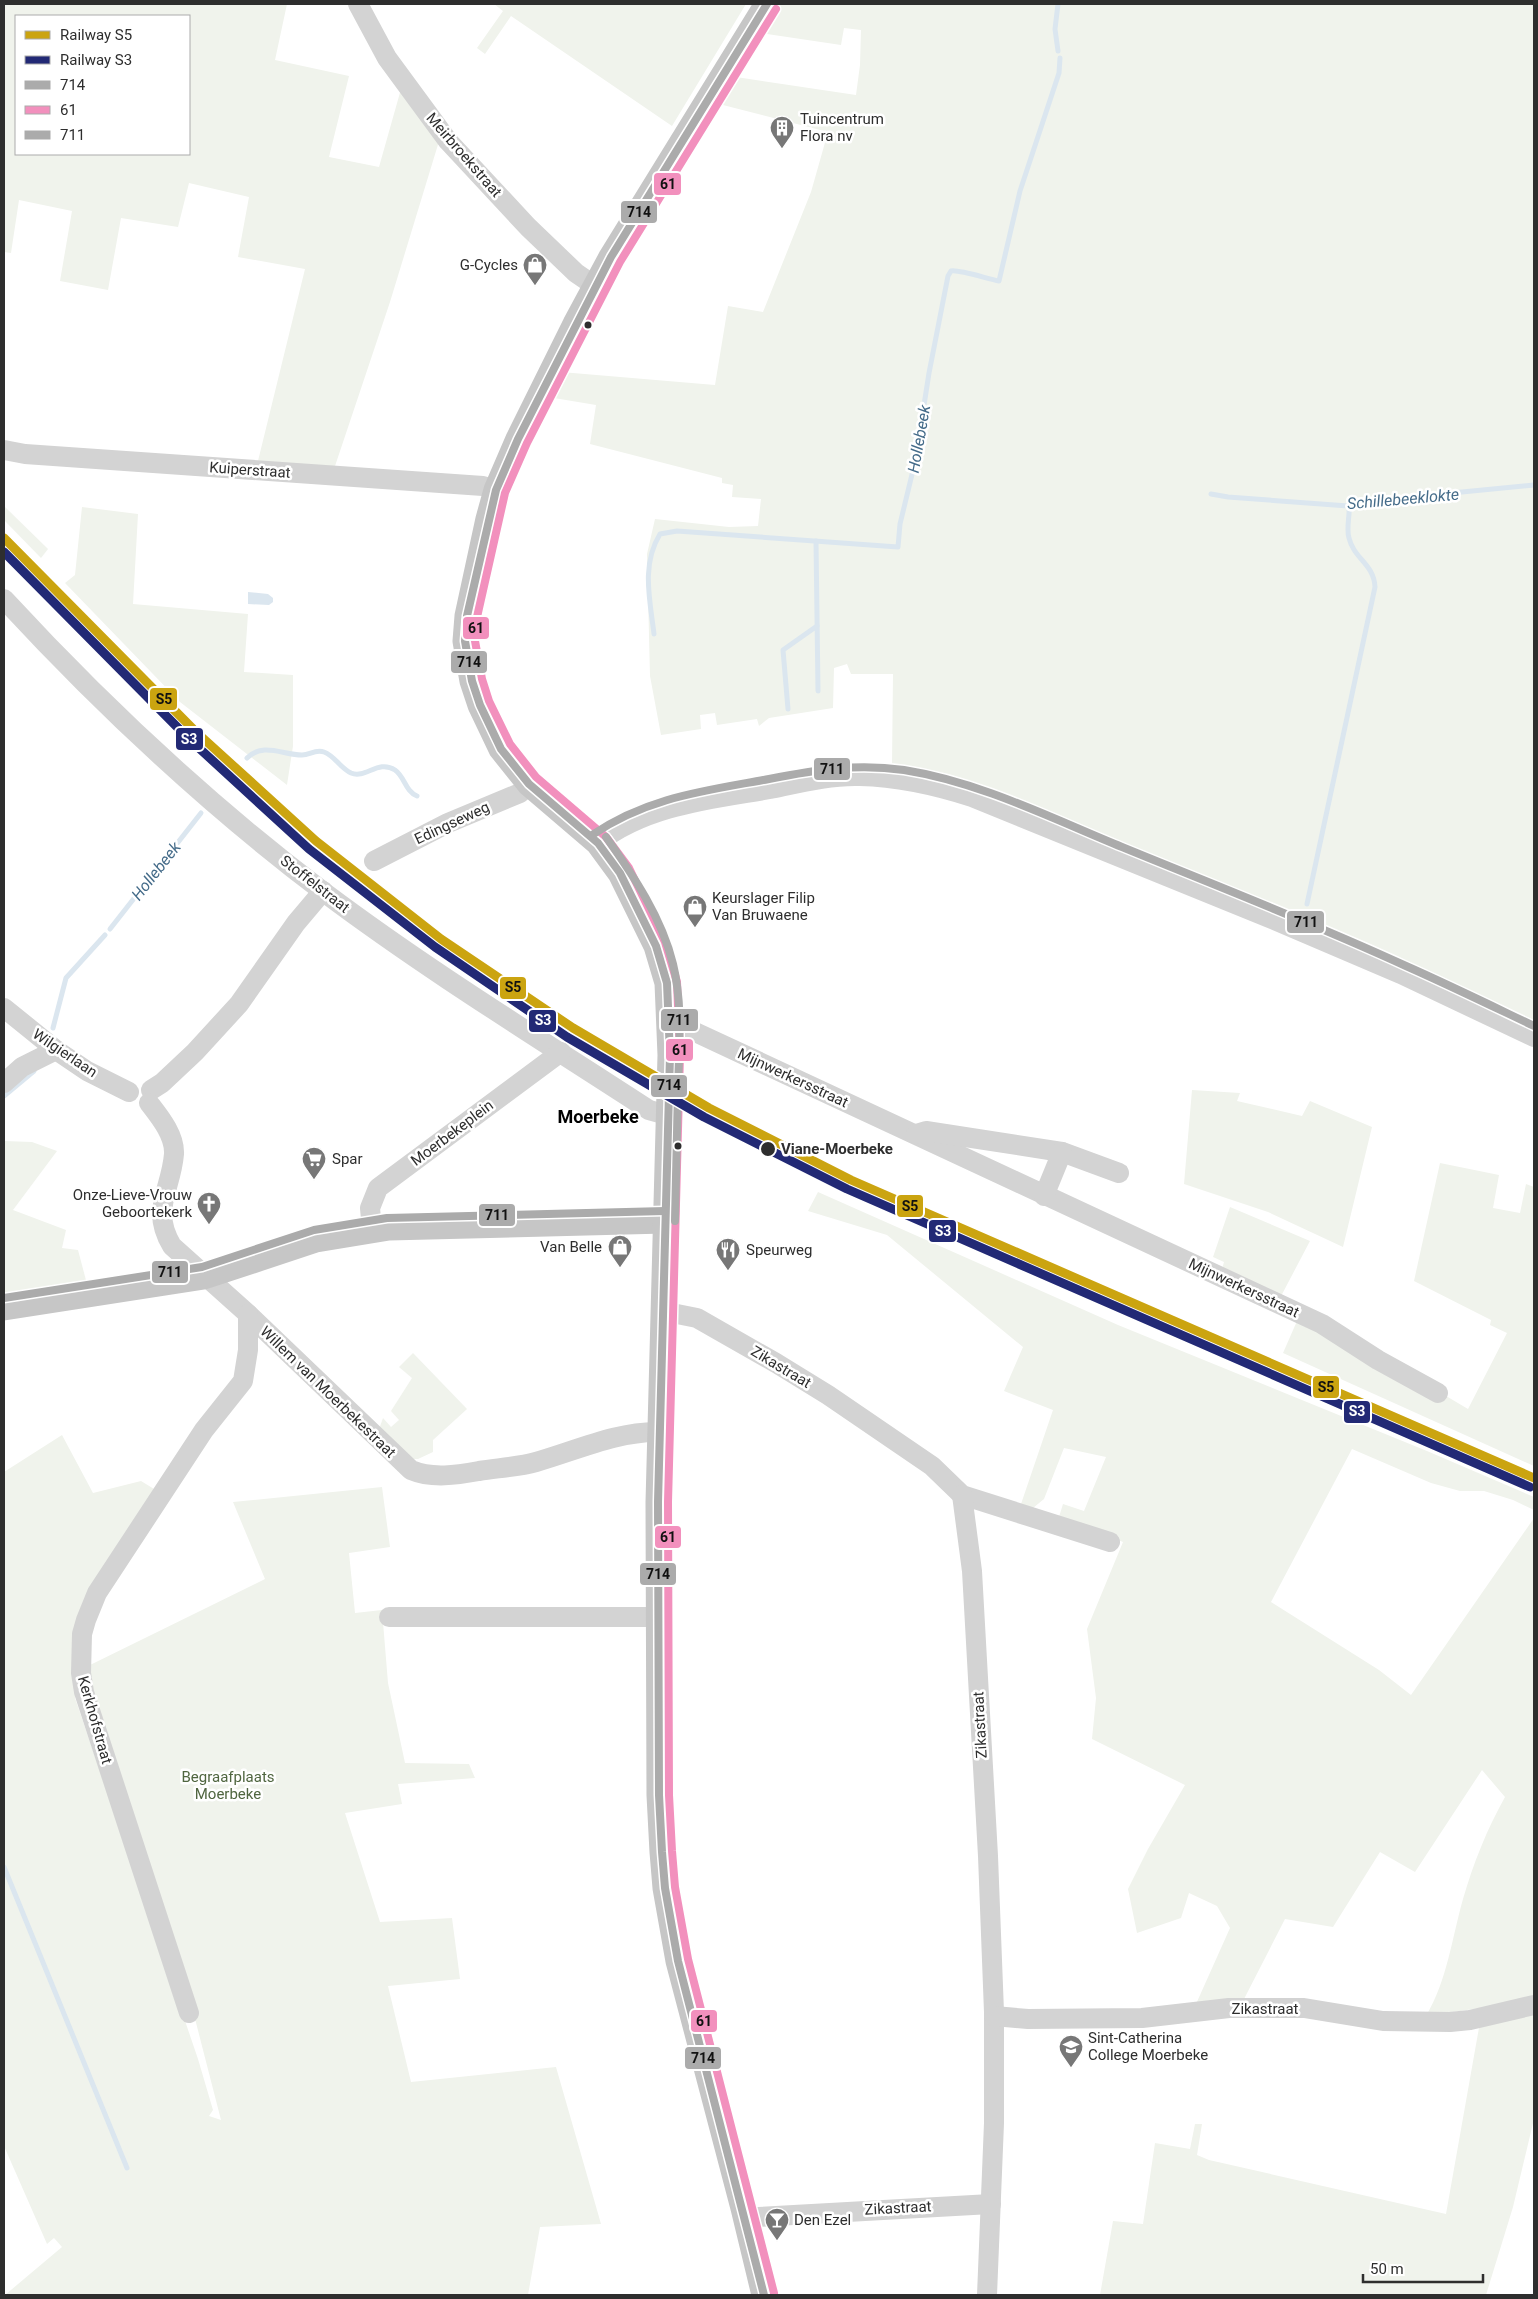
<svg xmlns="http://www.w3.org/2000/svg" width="1538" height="2299" font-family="Roboto,sans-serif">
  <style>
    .green { fill: #f0f3ec; fill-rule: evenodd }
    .water { fill: #dbe6ef }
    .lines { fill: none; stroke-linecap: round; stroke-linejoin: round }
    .stream { stroke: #dbe6ef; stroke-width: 5 }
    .minor { stroke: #d3d3d3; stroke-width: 20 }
    .major { stroke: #c6c6c6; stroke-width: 25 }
    .bus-1-casing { stroke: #fff; stroke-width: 11 }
    .bus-2-casing { stroke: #fff; stroke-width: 11 }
    .bus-3-casing { stroke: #fff; stroke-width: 11 }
    .bus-1 { stroke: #ababab; stroke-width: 8 }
    .bus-2 { stroke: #f290bd; stroke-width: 8 }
    .bus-3 { stroke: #ababab; stroke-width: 8 }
    .rail-1-casing { stroke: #fff; stroke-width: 12 }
    .rail-2-casing { stroke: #fff; stroke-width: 12 }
    .rail-1 { stroke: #cba410; stroke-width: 9 }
    .rail-2 { stroke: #222975; stroke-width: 9 }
    .bus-dot { fill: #2e2e2e; stroke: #fff; stroke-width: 2 }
    .labels { text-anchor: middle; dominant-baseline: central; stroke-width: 5; stroke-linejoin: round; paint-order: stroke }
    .poi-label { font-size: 15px; fill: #2e2e2e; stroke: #fff; text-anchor: start }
    .street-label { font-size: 15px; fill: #2e2e2e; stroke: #fff }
    .stop-label { font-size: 15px; font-weight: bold; fill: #2e2e2e; stroke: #fff; text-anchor: start }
    .park-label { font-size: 15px; fill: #506640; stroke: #fff }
    .water-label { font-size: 16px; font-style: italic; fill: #446b89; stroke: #fff }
    .quarter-label { font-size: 18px; font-weight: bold; fill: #000; stroke: #fff }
    .line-badge { stroke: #fff; stroke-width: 2 }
    .badge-label { font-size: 14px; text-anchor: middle; font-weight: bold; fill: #fff }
    .pale-badge-label { font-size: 14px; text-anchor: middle; font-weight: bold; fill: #111 }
  </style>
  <rect width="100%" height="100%" fill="#fff"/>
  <g class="green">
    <path d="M 4,4 L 287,4 L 275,60 L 349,76 L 329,157 L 379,167 L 401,89 L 440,138 L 390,302 L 333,472 L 257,465 L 305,269 L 238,257 L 249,197 L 189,183 L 178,227 L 121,218 L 108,290 L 60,281 L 72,211 L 19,200 L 11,253 L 4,252 ZM 16,16 L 189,16 L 189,154 L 16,154 Z"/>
    <path d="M 494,4 L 746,4 L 672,126 L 511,16 L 485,54 L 477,48 L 503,11 Z"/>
    <path d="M 779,4 L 1534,4 L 1534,1026 L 1231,891 L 1006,799 L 951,779 L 892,764 L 893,674 L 851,674 L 847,664 L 834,668 L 833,708 L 769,718 L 759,726 L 757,719 L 717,725 L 715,713 L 700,715 L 701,729 L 661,735 L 650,676 L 647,554 L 655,519 L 729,527 L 758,526 L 761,499 L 732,497 L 733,485 L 722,483 L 722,478 L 590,444 L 596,405 L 548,397 L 561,372 L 715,385 L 728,306 L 763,312 L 811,192 L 828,132 L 719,104 L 736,77 L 856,95 L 860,65 L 861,30 L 844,28 L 841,45 L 761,33 Z"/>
    <path d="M 4,506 L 48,549 L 41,558 L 4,520 Z"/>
    <path d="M 82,507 L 138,514 L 133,604 L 248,614 L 244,672 L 293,675 L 293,746 L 287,785 L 180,702 L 65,583 L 75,575 Z"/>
    <path d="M 1192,1090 L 1240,1093 L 1237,1101 L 1302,1116 L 1310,1101 L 1372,1127 L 1343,1247 L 1268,1212 L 1184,1184 Z"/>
    <path d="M 4,1141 L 32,1142 L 57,1151 L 13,1210 L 66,1230 L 62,1248 L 78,1250 L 87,1284 L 4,1298 Z"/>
    <path d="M 1440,1163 L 1499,1175 L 1493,1208 L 1520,1213 L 1526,1184 L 1534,1187 L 1534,1466 L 1283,1353 L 1297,1321 L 1436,1390 L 1468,1409 L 1507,1333 L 1490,1325 L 1491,1320 L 1414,1281 Z"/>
    <path d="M 818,1192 L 1118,1325 L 1427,1451 L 1534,1497 L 1534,1510 L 1513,1500 L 1484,1491 L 1460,1491 L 1431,1483 L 1352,1449 L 1271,1602 L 1379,1670 L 1411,1695 L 1534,1518 L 1534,2000 L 1426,2016 C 1447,1981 1452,1938 1463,1899 C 1473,1864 1487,1829 1505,1797 L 1482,1770 L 1415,1872 L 1380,1852 L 1333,1927 L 1285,1919 L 1243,2001 L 1196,2004 L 1230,1928 L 1217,1906 L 1189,1893 L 1181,1918 L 1137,1933 L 1128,1889 L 1148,1849 L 1185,1785 L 1092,1739 L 1096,1698 L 1087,1629 L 1123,1542 L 1059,1517 L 1063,1504 L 1084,1511 L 1106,1457 L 1064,1448 L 1044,1499 L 1033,1508 L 1021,1504 L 1053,1410 L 1004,1391 L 1023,1347 L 887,1235 L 808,1211 Z"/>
    <path d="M 1230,1207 L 1310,1241 L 1279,1300 L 1221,1273 L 1224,1262 L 1213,1257 Z"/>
    <path d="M 413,1353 L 467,1409 L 433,1440 L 433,1452 L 418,1459 L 409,1459 L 378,1432 L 383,1418 L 391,1427 L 399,1420 L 391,1411 L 412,1378 L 399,1367 Z"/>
    <path d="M 62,1435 L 93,1493 L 141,1481 L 159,1492 L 110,1563 L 75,1698 L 198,2059 L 213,2110 L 209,2116 L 221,2120 L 193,2011 L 89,1697 L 88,1666 L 265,1579 L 233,1502 L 382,1487 L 390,1547 L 349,1553 L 355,1613 L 382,1610 L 388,1683 L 405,1763 L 469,1764 L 475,1778 L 398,1784 L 402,1804 L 345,1813 L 380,1922 L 452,1918 L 460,1979 L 388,1986 L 411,2082 L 556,2067 L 601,2224 L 540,2227 L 528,2295 L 5,2295 L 62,2247 L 54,2238 L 47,2244 L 4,2146 L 4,1472 Z"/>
    <path d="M 1534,2010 L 1534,2119 L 1513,2207 L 1486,2295 L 1100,2295 L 1113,2221 L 1143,2224 L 1155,2143 L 1190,2149 L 1195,2124 L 1202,2124 L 1197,2155 L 1209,2160 L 1446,2214 L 1480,2022 Z"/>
  </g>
  <path class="water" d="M 248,592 L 268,594 L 273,598 L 273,602 L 269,605 L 248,604 Z"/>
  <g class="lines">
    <g class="stream">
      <path d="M 1058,4 L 1055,29 L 1058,51"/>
      <path d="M 1211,494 L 1228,497 L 1348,506 L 1421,496 L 1534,485"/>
      <path d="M 816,541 L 818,691"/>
      <path d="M 654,634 C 650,600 641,565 660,534 L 677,531 L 898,547 L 900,524 L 923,429 L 922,418 L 929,373 L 948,276 L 951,271 C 958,269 988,279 999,281 L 1020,191 L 1059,73 L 1060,58"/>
      <path d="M 788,709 L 783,650 L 817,626"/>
      <path d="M 247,758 C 263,742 283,755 302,755 C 310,755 315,749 324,752 C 335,756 340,768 351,773 C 366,779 378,759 395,770 C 405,777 405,791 417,796"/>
      <path d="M 1307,904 L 1375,587 C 1374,564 1354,559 1349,538 C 1346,529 1350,516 1349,506"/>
      <path d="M 1304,920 L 1305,918"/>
      <path d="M 110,929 L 201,813"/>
      <path d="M 53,1028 L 66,978 L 105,935"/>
      <path d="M 4,1096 L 34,1071"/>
      <path d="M 4,1867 L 127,2168"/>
    </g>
    <g class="minor">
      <path d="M 358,4 L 387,58 L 448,141 L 528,227 L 576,273 L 595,286"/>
      <path d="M 4,450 L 25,454 L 483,486 L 496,490"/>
      <path d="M 4,599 C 100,703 211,807 325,893 C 429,971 540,1039 649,1110 L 667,1115"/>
      <path d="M 598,843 C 646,805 712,799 770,789 C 799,783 830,775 860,776 C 899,777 935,785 972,797 L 1272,919 L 1401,974 L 1534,1037"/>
      <path d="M 374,861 L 448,823 L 520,793 L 529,784"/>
      <path d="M 4,1008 L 56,1050 L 87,1071 L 129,1092"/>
      <path d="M 670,1027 L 695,1032 L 1322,1324 L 1378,1360 L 1438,1393"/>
      <path d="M 4,1083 L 22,1067 L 56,1050"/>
      <path d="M 151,1090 L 162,1083 L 195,1052 L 239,1004 L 296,923 L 323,891"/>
      <path d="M 149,1103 C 159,1116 175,1135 174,1154 C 171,1191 150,1209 172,1246 L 248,1314 L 411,1470 C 432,1479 457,1475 479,1471 C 498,1468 518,1467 536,1462 C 575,1451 618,1431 659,1432"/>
      <path d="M 916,1134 L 926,1131 L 1062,1152 L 1119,1173"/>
      <path d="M 1044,1196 L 1062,1152"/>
      <path d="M 372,1230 L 370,1208 L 378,1188 L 561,1052"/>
      <path d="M 662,1311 L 697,1318 L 776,1363 L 828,1395 L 932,1466 L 962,1495 L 1110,1542"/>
      <path d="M 962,1495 L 972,1571 L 988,1856 L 994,2012 L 994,2123 L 987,2295"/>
      <path d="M 389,1617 L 658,1617"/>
      <path d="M 189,2013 L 84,1692 L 81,1673 L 82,1634 L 86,1620 L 97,1593 L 204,1430 L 243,1381 L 248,1350 L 248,1314"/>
      <path d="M 994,2016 L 1028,2019 L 1142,2018 L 1229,2008 L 1304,2008 L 1383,2021 L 1450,2022 L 1470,2020 L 1534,2005"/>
      <path d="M 746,2220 L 758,2217 L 991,2204"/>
    </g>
    <g class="major">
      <path d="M 4,1308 L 204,1277 L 316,1240 L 389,1228 L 665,1221"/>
      <path d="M 764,2295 L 743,2208 L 678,1961 L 665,1888 L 662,1852 L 659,1795 L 658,1502 L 670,1055 L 667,983 L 656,946 L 620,873 L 598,843 L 529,784 L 501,749 L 480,705 L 472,681 L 465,641 L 467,616 L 488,519 L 496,490 L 518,439 L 575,324 L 611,257 L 767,4"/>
    </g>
    <defs>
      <path id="bus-1" d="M 764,2295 L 678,1961 L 665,1888 L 662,1852 L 659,1795 L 658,1502 L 670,1055 L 667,983 L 656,946 L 620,873 L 598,843 L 529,784 L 501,749 L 480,705 L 472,681 L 465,641 L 467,616 L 496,490 L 518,439 L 611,257 L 767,4"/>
      <path id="bus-2" d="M 774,2293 L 688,1959 L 675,1887 L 672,1851 L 669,1795 L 668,1502 L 680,1055 L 677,982 L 665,942 L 629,868 L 606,837 L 536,777 L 510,744 L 489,701 L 482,679 L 475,641 L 477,617 L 505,493 L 527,443 L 620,262 L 776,9"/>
      <g id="bus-3">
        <path d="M 592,835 C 648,797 704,791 769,779 C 815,770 856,763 904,770 C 980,782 1051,818 1122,847 C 1217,886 1313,923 1406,966 C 1449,985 1492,1006 1534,1026"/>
        <path d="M 606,837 C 633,875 662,918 673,964 C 683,1005 679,1047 678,1089 C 677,1133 676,1177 675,1221"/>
        <path d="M 4,1298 L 202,1267 L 314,1230 L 387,1218 L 665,1211"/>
      </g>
    </defs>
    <use href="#bus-1" class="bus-1-casing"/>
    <use href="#bus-2" class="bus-2-casing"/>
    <use href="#bus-3" class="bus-3-casing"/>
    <use href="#bus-1" class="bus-1"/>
    <use href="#bus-2" class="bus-2"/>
    <use href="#bus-3" class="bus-3"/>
    <defs>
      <path id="rail-1" d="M 4,538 L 195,731 L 316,841 L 441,939 L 573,1028 L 709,1108 L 851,1180 L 1534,1478"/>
      <path id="rail-2" d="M 4,552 L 188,738 L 309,849 L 435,947 L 567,1037 L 704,1117 L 847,1189 L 1530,1487"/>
    </defs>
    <use href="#rail-1" class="rail-1-casing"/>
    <use href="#rail-2" class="rail-2-casing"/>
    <use href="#rail-1" class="rail-1"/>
    <use href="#rail-2" class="rail-2"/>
  </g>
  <defs>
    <symbol id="building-pin" viewBox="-11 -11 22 30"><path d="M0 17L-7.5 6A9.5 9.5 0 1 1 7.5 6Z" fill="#777" stroke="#fff"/><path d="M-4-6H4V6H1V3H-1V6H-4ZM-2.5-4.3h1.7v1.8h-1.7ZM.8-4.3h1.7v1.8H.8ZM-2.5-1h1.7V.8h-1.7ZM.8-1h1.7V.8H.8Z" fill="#fff"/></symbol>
    <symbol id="shop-pin" viewBox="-11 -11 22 30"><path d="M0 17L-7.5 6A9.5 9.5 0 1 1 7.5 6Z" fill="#777" stroke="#fff"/><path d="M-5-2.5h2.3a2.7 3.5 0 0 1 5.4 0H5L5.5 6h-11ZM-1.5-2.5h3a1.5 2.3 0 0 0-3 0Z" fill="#fff"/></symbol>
    <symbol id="supermarket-pin" viewBox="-11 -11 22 30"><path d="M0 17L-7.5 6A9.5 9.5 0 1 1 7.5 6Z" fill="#777" stroke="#fff"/><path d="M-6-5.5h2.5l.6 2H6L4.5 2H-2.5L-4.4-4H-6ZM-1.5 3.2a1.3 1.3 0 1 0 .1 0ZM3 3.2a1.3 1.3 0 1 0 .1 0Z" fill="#fff"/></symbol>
    <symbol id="church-pin" viewBox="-11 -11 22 30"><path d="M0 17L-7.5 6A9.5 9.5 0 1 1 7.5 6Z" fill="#777" stroke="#fff"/><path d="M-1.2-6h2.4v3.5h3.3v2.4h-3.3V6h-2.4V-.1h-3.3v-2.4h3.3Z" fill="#fff"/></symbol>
    <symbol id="restaurant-pin" viewBox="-11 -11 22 30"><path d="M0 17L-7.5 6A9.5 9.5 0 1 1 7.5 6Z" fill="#777" stroke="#fff"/><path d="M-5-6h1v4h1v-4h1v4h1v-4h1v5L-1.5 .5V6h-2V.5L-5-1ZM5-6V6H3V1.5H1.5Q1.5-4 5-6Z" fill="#fff"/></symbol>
    <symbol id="school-pin" viewBox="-11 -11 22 30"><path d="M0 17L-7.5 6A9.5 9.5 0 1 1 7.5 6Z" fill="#777" stroke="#fff"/><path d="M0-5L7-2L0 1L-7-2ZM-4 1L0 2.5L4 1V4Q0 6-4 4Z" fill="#fff"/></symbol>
    <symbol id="bar-pin" viewBox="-11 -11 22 30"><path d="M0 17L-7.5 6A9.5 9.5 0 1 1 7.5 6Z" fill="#777" stroke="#fff"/><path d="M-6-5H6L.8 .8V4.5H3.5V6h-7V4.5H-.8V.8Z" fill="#fff"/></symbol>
  </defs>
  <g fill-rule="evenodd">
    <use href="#building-pin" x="768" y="114" width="28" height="38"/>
    <use href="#shop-pin" x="521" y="251" width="28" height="38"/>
    <use href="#shop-pin" x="681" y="893" width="28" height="38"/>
    <use href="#supermarket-pin" x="300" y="1145" width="28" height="38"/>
    <use href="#church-pin" x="195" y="1190" width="28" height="38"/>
    <use href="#shop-pin" x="606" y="1233" width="28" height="38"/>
    <use href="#restaurant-pin" x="714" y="1236" width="28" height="38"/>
    <use href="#school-pin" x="1057" y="2033" width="28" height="38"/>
    <use href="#bar-pin" x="763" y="2206" width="28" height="38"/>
  </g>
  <g class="bus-dot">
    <circle cx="588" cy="325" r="4.5"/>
    <circle cx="678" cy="1146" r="4.5"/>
    <circle cx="768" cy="1149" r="8"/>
  </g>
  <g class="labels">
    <g class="poi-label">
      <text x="800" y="119">Tuincentrum<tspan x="800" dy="17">Flora nv</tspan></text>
      <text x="518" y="265" text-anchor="end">G-Cycles</text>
      <text x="712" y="898">Keurslager Filip<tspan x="712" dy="17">Van Bruwaene</tspan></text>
      <text x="332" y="1159">Spar</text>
      <text x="192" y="1195" text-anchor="end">Onze-Lieve-Vrouw<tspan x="192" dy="17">Geboortekerk</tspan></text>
      <text x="602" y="1247" text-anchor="end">Van Belle</text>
      <text x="746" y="1250">Speurweg</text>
      <text x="1088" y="2038">Sint-Catherina<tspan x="1088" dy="17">College Moerbeke</tspan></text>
      <text x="794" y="2220">Den Ezel</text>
    </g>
    <g class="street-label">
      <text transform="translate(464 155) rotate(49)">Meirbroekstraat</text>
      <text transform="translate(250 470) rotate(4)">Kuiperstraat</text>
      <text transform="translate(452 823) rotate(-25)">Edingseweg</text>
      <text transform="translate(315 884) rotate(38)">Stoffelstraat</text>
      <text transform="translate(65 1053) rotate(34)">Wilgierlaan</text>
      <text transform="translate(793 1078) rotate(25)">Mijnwerkersstraat</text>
      <text transform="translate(452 1133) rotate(-37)">Moerbekeplein</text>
      <text transform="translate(1244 1288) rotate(25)">Mijnwerkersstraat</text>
      <text transform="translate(781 1367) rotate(31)">Zikastraat</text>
      <text transform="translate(328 1392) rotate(44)">Willem van Moerbekestraat</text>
      <text transform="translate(95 1720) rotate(74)">Kerkhofstraat</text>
      <text transform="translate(980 1725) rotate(-93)">Zikastraat</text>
      <text x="1265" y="2009">Zikastraat</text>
      <text transform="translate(898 2208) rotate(-3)">Zikastraat</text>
    </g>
    <g class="stop-label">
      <text x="781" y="1149">Viane-Moerbeke</text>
    </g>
    <g class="park-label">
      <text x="228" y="1777">Begraafplaats<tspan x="228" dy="17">Moerbeke</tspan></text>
    </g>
    <g class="water-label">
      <text transform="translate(919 439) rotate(-80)">Hollebeek</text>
      <text transform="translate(1403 499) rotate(-5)">Schillebeeklokte</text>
      <text transform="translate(156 871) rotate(-52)">Hollebeek</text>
    </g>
    <g class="quarter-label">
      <text x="598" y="1116">Moerbeke</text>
    </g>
  </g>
  <g class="line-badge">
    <rect x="653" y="172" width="29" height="24" rx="5" fill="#f290bd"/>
    <rect x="620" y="200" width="38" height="24" rx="5" fill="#ababab"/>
    <rect x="462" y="616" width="28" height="24" rx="5" fill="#f290bd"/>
    <rect x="450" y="650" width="38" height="24" rx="5" fill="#ababab"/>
    <rect x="149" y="687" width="29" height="24" rx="5" fill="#cba410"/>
    <rect x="175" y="727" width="29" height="24" rx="5" fill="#222975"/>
    <rect x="813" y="757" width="38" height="24" rx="5" fill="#ababab"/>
    <rect x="1286" y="910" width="39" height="24" rx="5" fill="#ababab"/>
    <rect x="499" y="976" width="28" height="24" rx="5" fill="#cba410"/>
    <rect x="660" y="1008" width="39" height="24" rx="5" fill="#ababab"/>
    <rect x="528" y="1009" width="29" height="24" rx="5" fill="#222975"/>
    <rect x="665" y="1038" width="29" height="24" rx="5" fill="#f290bd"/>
    <rect x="650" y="1074" width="38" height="24" rx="5" fill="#ababab"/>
    <rect x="896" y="1194" width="28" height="24" rx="5" fill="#cba410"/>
    <rect x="478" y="1203" width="38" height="24" rx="5" fill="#ababab"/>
    <rect x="928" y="1219" width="29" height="24" rx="5" fill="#222975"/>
    <rect x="151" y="1260" width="38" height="24" rx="5" fill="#ababab"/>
    <rect x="1312" y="1375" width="28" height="24" rx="5" fill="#cba410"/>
    <rect x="1343" y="1400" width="28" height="24" rx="5" fill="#222975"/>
    <rect x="654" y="1525" width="28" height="24" rx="5" fill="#f290bd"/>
    <rect x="639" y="1562" width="38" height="24" rx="5" fill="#ababab"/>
    <rect x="690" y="2009" width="28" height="24" rx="5" fill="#f290bd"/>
    <rect x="684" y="2046" width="38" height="24" rx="5" fill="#ababab"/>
  </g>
  <g class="badge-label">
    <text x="189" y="744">S3</text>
    <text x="543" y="1025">S3</text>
    <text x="943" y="1236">S3</text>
    <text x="1357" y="1416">S3</text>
  </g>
  <g class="pale-badge-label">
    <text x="668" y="189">61</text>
    <text x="639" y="217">714</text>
    <text x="476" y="633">61</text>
    <text x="469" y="667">714</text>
    <text x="164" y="704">S5</text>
    <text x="832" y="774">711</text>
    <text x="1306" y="927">711</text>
    <text x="513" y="992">S5</text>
    <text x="679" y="1025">711</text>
    <text x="680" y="1055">61</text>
    <text x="669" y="1090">714</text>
    <text x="910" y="1211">S5</text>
    <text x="497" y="1220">711</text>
    <text x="170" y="1277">711</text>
    <text x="1326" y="1392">S5</text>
    <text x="668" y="1542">61</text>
    <text x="658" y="1579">714</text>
    <text x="704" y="2026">61</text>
    <text x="703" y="2063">714</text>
  </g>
  <rect width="1538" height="2299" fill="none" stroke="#2e2e2e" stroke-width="10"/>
  <rect x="15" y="15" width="175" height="140" fill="#ffffff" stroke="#ababab"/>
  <rect x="25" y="31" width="25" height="8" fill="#cba410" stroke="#ababab"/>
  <text x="60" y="40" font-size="15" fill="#2e2e2e">Railway S5</text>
  <rect x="25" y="56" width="25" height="8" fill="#222975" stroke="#ababab"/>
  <text x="60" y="65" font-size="15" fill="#2e2e2e">Railway S3</text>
  <rect x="25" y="81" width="25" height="8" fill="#ababab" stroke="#ababab"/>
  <text x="60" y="90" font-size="15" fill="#2e2e2e">714</text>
  <rect x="25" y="106" width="25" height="8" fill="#f290bd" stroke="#ababab"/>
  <text x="60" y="115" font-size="15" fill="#2e2e2e">61</text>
  <rect x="25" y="131" width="25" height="8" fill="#ababab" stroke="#ababab"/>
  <text x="60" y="140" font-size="15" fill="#2e2e2e">711</text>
  <path d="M1363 2274v8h120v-8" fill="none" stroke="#2e2e2e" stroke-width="2.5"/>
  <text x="1370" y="2274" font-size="15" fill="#2e2e2e" stroke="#ffffff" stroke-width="4" paint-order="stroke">50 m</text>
</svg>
